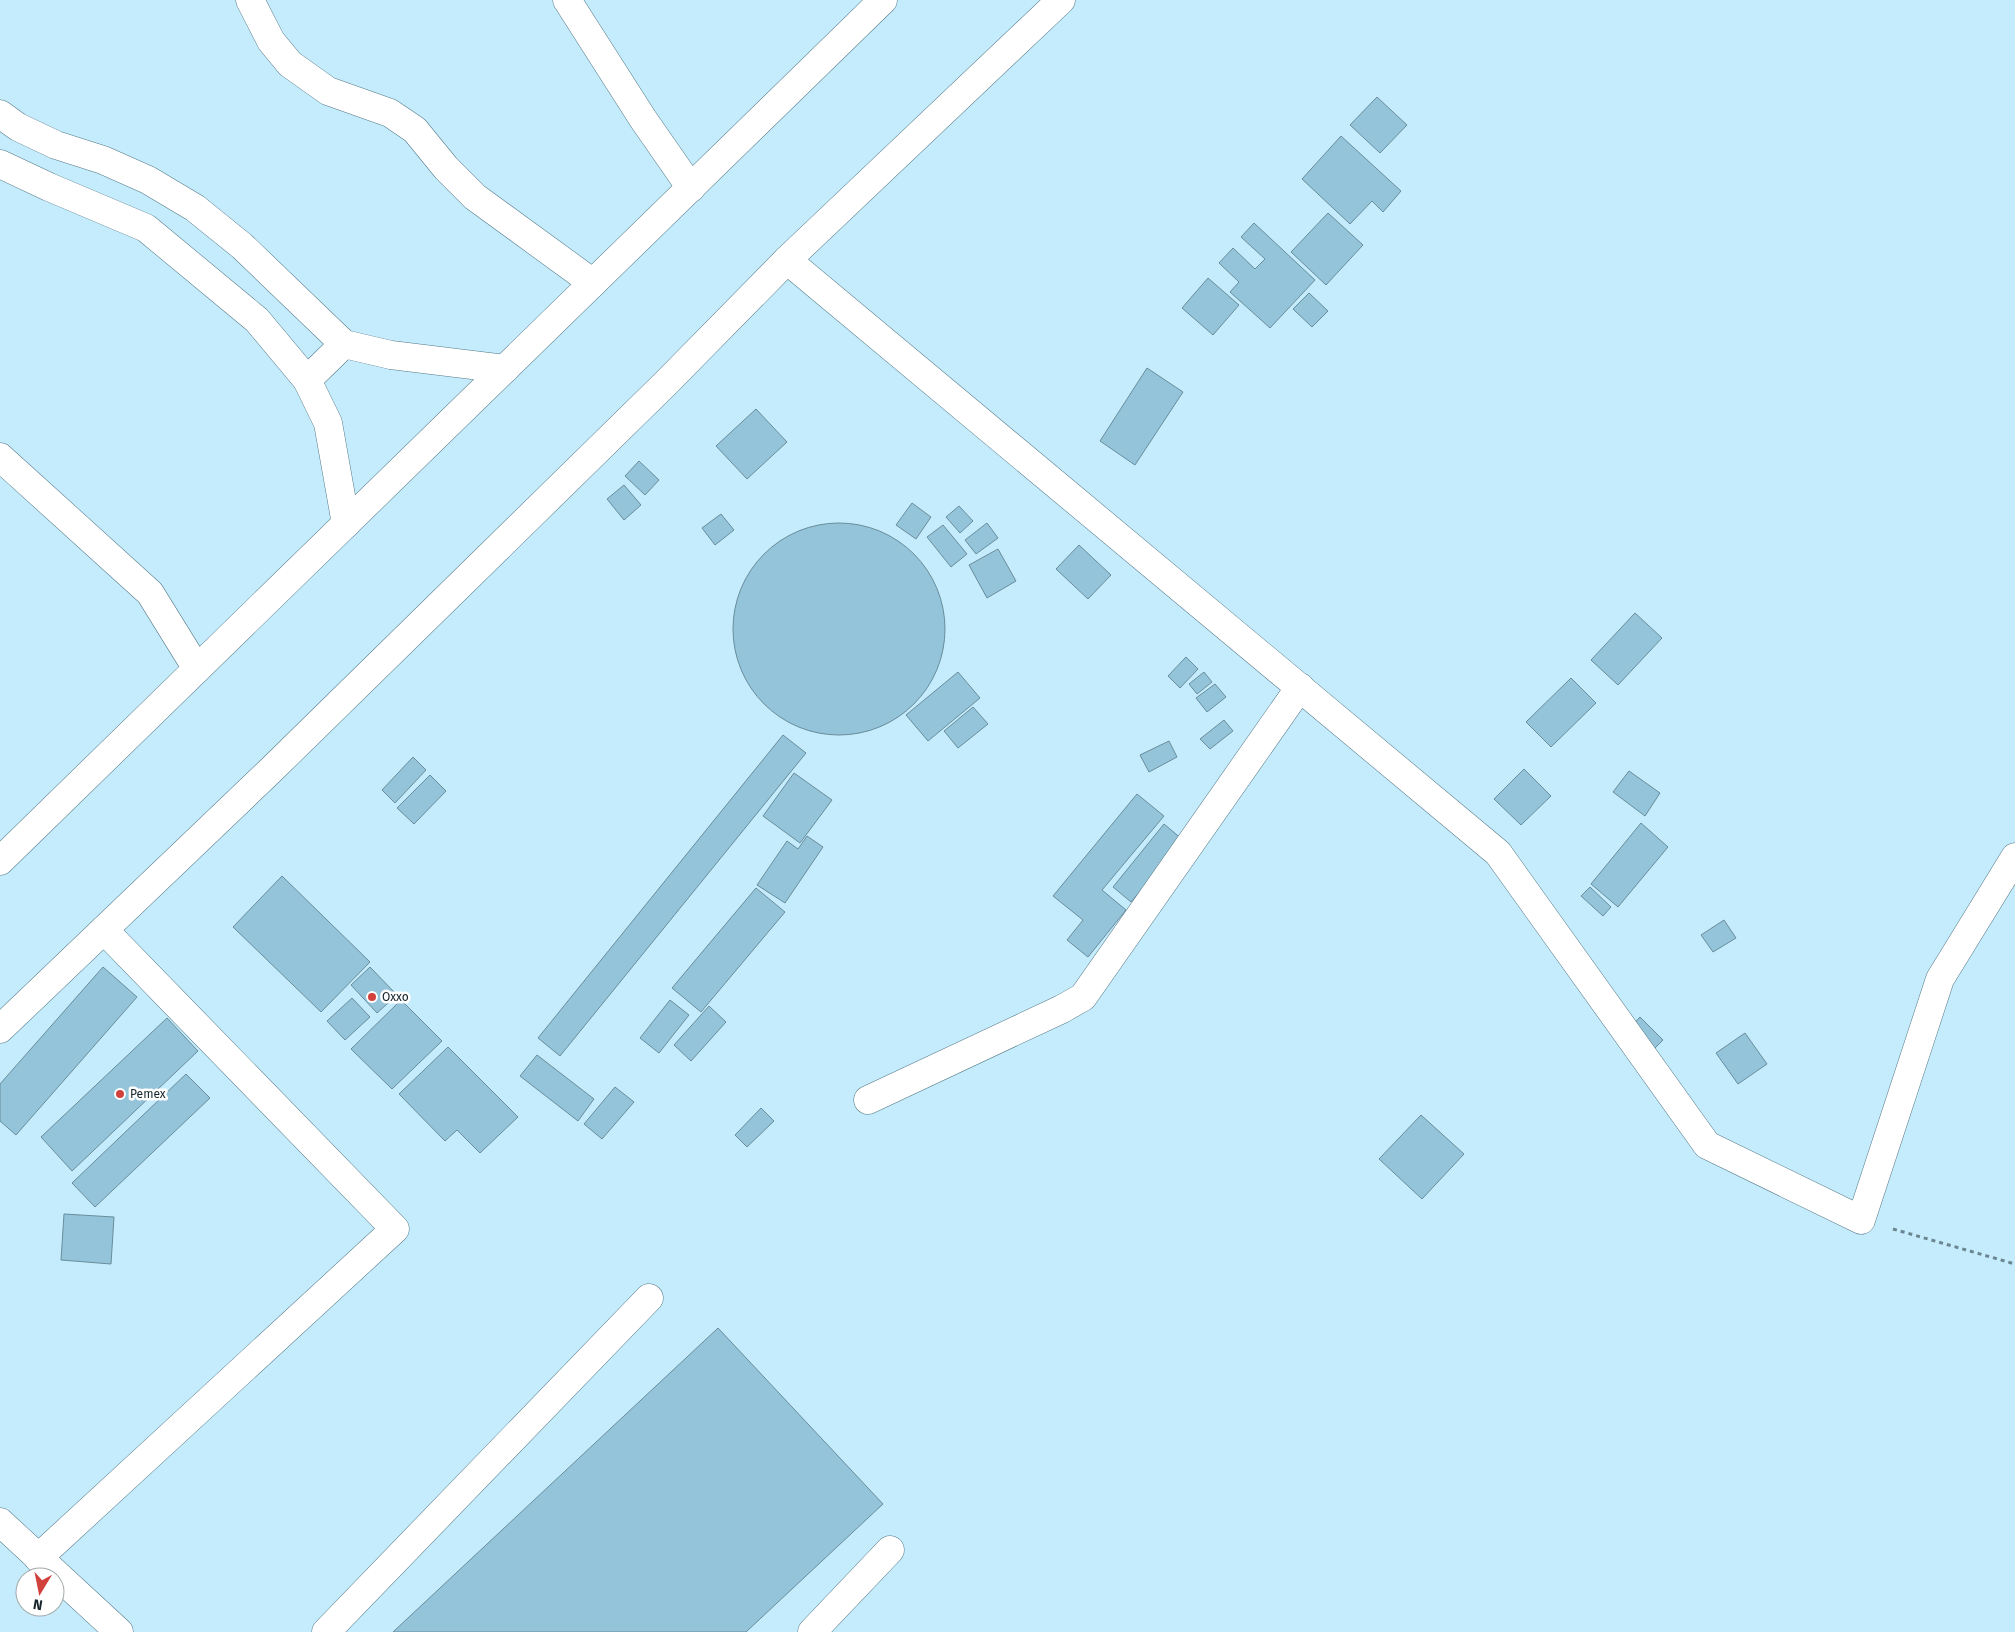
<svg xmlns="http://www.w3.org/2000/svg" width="2015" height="1632" font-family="'Fira Sans',sans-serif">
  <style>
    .building { fill: #93c4d9; stroke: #698d9c }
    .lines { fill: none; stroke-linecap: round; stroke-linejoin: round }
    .minor-casing { stroke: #557987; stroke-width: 29 }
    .highway-casing { stroke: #557987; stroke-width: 29 }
    .path { stroke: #6b8691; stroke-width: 3; stroke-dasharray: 4 4; stroke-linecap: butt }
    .minor { stroke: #fff; stroke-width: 28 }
    .highway { stroke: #fff; stroke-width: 28 }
    .poi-dot { fill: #d1423c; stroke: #fff; stroke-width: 2 }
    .labels { text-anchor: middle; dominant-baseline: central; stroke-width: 5; stroke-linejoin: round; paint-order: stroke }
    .poi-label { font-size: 12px; fill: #16252b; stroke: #fff; text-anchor: start }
  </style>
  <rect width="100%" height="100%" fill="#c5ecfc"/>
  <g class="building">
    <path d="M 1377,97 L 1407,125 L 1380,153 L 1350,125 Z"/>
    <path d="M 1341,136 L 1401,191 L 1383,212 L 1372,201 L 1350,224 L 1302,179 Z"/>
    <path d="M 1328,213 L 1363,245 L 1326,285 L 1291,252 Z"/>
    <path d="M 1254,223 L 1315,280 L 1270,328 L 1230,292 L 1239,282 L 1219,263 L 1233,248 L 1255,269 L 1265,259 L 1241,237 Z"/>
    <path d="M 1208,278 L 1239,305 L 1213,335 L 1182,308 Z"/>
    <path d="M 1309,293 L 1328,311 L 1312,327 L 1293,309 Z"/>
    <path d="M 1147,368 L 1183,392 L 1135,465 L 1100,441 Z"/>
    <path d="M 756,409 L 787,442 L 747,479 L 716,446 Z"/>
    <path d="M 639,461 L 659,480 L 645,495 L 625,476 Z"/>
    <path d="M 624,485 L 641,505 L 624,520 L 607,499 Z"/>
    <path d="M 912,503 L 931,517 L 916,539 L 896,525 Z"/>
    <path d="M 959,506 L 973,521 L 960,533 L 946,517 Z"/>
    <path d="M 721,514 L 734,530 L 715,545 L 702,528 Z"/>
    <path d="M 987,523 L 998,538 L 976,554 L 965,540 Z"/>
    <circle cx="839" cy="629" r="106"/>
    <path d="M 943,525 L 967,554 L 951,567 L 927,537 Z"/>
    <path d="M 1079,545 L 1111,575 L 1088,599 L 1056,569 Z"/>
    <path d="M 998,549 L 1016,581 L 987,598 L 969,565 Z"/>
    <path d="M 1635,613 L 1662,638 L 1618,685 L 1591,660 Z"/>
    <path d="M 1186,657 L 1198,669 L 1180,688 L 1168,676 Z"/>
    <path d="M 958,672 L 980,698 L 928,741 L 906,715 Z"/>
    <path d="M 1204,672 L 1212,682 L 1197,694 L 1189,684 Z"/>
    <path d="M 1571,678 L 1596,703 L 1551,747 L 1526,722 Z"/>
    <path d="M 1215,684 L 1226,697 L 1207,712 L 1196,698 Z"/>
    <path d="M 973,707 L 988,724 L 958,748 L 944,731 Z"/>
    <path d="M 1224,720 L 1233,731 L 1210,749 L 1200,739 Z"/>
    <path d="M 783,735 L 806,753 L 560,1056 L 538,1038 Z"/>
    <path d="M 1169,741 L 1177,757 L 1149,772 L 1140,755 Z"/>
    <path d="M 413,757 L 426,770 L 395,803 L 382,790 Z"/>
    <path d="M 1524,769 L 1551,796 L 1521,825 L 1494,799 Z"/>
    <path d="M 1629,771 L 1660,793 L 1645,816 L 1613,792 Z"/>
    <path d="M 794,773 L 832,800 L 800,843 L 763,816 Z"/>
    <path d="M 430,775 L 446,791 L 414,824 L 397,808 Z"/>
    <path d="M 1137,794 L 1164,816 L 1102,890 L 1126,910 L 1088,957 L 1067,940 L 1083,920 L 1053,896 Z"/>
    <path d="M 1641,823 L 1668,847 L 1618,907 L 1591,884 Z"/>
    <path d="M 1164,824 L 1183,840 L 1131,902 L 1113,887 Z"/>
    <path d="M 807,836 L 823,847 L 785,903 L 757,885 L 787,841 L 798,849 Z"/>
    <path d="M 282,876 L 370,962 L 321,1012 L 233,927 Z"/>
    <path d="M 1590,887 L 1611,907 L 1603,916 L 1581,896 Z"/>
    <path d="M 756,888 L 785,912 L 701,1012 L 672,988 Z"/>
    <path d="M 1724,920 L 1736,938 L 1713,952 L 1701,935 Z"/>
    <path d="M 103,967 L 137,997 L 16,1135 L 0,1121 L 0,1084 Z"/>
    <path d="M 370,967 L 397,995 L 377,1013 L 351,985 Z"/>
    <path d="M 352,998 L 370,1017 L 345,1040 L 327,1021 Z"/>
    <path d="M 401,1000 L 442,1041 L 392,1089 L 351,1049 Z"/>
    <path d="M 670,1000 L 689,1015 L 659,1053 L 640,1038 Z"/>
    <path d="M 709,1006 L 726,1022 L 691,1061 L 674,1045 Z"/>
    <path d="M 1640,1017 L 1663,1040 L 1653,1050 L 1630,1028 Z"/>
    <path d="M 167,1018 L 198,1051 L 72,1171 L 41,1137 Z"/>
    <path d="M 1745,1033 L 1767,1064 L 1738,1084 L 1716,1053 Z"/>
    <path d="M 448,1047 L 518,1117 L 480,1153 L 457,1130 L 445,1141 L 399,1094 Z"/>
    <path d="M 537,1055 L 594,1099 L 578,1121 L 520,1076 Z"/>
    <path d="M 186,1074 L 210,1098 L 95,1207 L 72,1183 Z"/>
    <path d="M 615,1087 L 634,1102 L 602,1139 L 584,1124 Z"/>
    <path d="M 761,1108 L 774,1121 L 747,1147 L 735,1135 Z"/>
    <path d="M 1421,1115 L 1464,1154 L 1422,1199 L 1379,1159 Z"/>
    <path d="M 64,1214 L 114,1217 L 111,1264 L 61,1260 Z"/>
    <path d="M 718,1328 L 883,1504 L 746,1632 L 393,1632 Z"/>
  </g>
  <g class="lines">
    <defs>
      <g id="minor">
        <path d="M 250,0 L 271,41 L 290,64 L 328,91 L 390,113 L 415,130 L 446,168 L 475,197 L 593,283"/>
        <path d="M 567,0 L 643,119 L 691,188"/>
        <path d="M 0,114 L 18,127 L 56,145 L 103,160 L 148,180 L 195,208 L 242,246 L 344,344 L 391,355 L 505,369"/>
        <path d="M 0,164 L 49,187 L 146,228 L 257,320 L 307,380 L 328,423 L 346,524"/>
        <path d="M 787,260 L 1498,853 L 1707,1145 L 1861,1220 L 1940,979 L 2015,857"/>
        <path d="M 307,380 L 344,344"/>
        <path d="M 0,457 L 150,593 L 197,669"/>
        <path d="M 868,1100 L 1062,1009 L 1083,997 L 1300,687"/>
        <path d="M 0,1522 L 119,1632"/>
        <path d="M 38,1558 L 395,1229 L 104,930"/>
        <path d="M 326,1632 L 649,1298"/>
        <path d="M 812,1632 L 890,1550"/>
      </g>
      <g id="highway">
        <path d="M 0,861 L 883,0"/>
        <path d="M 0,1029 L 271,770 L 666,383 L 787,260 L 1061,0"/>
      </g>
    </defs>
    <use href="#minor" class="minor-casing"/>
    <use href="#highway" class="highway-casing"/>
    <path class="path" d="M 1893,1229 L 2015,1264"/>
    <use href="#minor" class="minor"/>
    <use href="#highway" class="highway"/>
  </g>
  <g class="poi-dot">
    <circle cx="372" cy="997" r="5"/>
    <circle cx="120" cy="1094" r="5"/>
  </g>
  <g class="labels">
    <g class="poi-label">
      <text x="382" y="997">Oxxo</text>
      <text x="130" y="1094">Pemex</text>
    </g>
  </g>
  <g transform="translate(40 1592) rotate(190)"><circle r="24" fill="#ffffff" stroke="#a2a8aa"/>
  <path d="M0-4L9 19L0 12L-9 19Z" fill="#d1423c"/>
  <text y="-8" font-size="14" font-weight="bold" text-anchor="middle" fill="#16252b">N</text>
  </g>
</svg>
